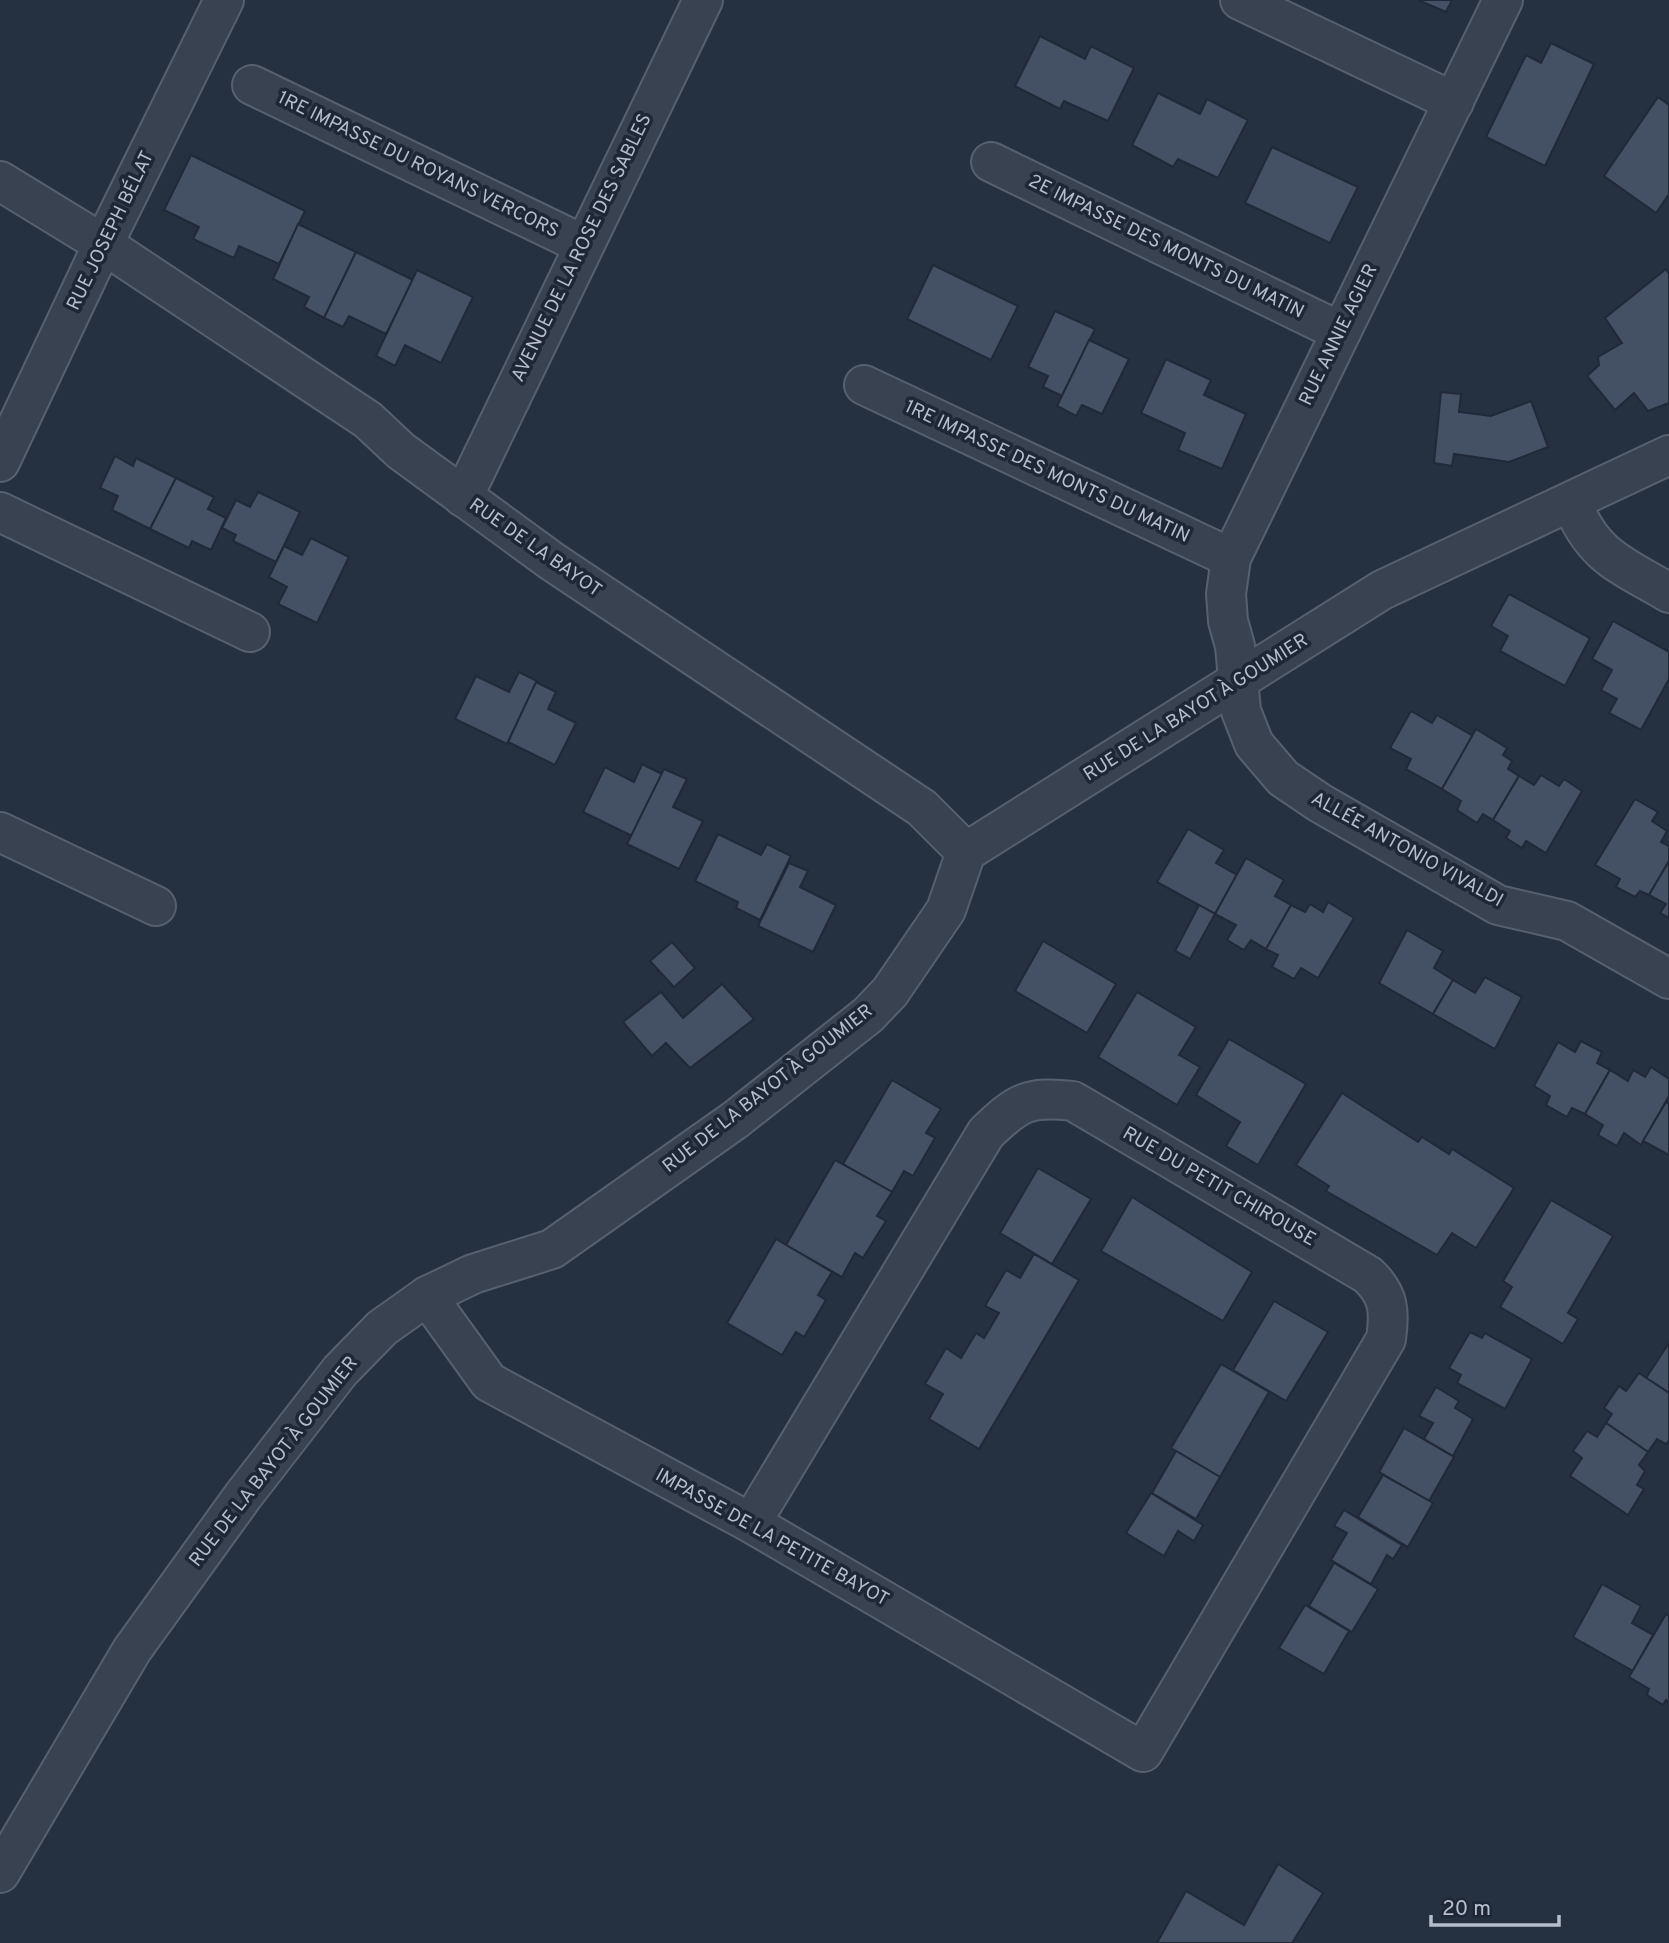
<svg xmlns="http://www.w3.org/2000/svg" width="1669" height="1943" font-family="Overpass,sans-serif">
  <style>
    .building { fill: #445063; stroke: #202938; stroke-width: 2 }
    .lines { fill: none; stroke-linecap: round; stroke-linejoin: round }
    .minor-casing { stroke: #57606e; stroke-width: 42 }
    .minor { stroke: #394251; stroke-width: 38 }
    .labels { text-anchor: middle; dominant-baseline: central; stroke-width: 7; stroke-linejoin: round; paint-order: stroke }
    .street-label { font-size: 19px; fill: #b6bdcb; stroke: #1e2736 }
  </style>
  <rect width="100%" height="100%" fill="#253041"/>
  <g class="building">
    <path d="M 1418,0 L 1452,0 L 1446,12 Z"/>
    <path d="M 1040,36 L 1085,59 L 1091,46 L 1134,68 L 1108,121 L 1064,101 L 1060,109 L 1015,86 Z"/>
    <path d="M 1551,43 L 1594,64 L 1545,166 L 1486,137 L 1526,55 L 1541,63 Z"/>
    <path d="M 1158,93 L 1200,114 L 1207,99 L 1248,120 L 1218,178 L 1178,159 L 1173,167 L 1132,145 Z"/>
    <path d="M 1658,97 L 1669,105 L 1669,194 L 1656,213 L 1604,176 Z"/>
    <path d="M 1272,147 L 1358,187 L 1330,243 L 1245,203 Z"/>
    <path d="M 191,155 L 305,211 L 279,264 L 239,246 L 234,258 L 193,239 L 199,227 L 164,210 Z"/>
    <path d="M 298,224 L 356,252 L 324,318 L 304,307 L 309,297 L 273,279 Z"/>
    <path d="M 356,252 L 413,280 L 386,334 L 349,316 L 343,327 L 324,318 Z"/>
    <path d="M 933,265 L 1018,306 L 991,360 L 907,319 Z"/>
    <path d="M 1666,269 L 1669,274 L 1669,403 L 1648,411 L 1634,393 L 1615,410 L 1587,376 L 1599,365 L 1598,357 L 1622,343 L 1605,318 Z"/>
    <path d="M 417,270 L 473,297 L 441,363 L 405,345 L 395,366 L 376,356 Z"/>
    <path d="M 1055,311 L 1095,329 L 1062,396 L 1043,387 L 1048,376 L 1028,367 Z"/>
    <path d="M 1089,340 L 1129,359 L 1102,414 L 1082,405 L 1076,416 L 1057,406 Z"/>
    <path d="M 1166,359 L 1211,380 L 1204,395 L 1246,414 L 1222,469 L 1178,450 L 1185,433 L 1141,413 Z"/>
    <path d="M 1441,392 L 1461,394 L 1459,412 L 1491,416 L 1531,401 L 1548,447 L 1509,462 L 1454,454 L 1452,466 L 1434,463 Z"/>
    <path d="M 115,456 L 133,466 L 136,458 L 176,478 L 150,529 L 112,510 L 118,496 L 100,488 Z"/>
    <path d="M 176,478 L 214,497 L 208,509 L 226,518 L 211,550 L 192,541 L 189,548 L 150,529 Z"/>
    <path d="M 258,492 L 300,512 L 276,562 L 233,541 L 236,535 L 222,528 L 236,500 L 250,507 Z"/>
    <path d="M 311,538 L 349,557 L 317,623 L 278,604 L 287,587 L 269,577 L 284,546 L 302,555 Z"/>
    <path d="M 1509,594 L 1590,638 L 1565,686 L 1500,651 L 1508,636 L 1491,626 Z"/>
    <path d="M 1613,621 L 1669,652 L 1669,679 L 1641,730 L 1609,713 L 1617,699 L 1601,690 L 1612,670 L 1592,659 Z"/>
    <path d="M 519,672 L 537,681 L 507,744 L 455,719 L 476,676 L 509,692 Z"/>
    <path d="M 536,682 L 556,692 L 548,709 L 576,723 L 555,765 L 508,742 Z"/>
    <path d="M 1411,711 L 1432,723 L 1437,715 L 1473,736 L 1442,789 L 1406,769 L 1411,759 L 1390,748 Z"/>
    <path d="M 1476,729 L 1507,748 L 1503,755 L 1512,761 L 1508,769 L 1519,776 L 1493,820 L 1483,814 L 1477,823 L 1457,810 L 1461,801 L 1442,789 Z"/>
    <path d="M 642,764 L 662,774 L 632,836 L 583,812 L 605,767 L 634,782 Z"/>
    <path d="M 664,769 L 687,779 L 673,807 L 703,821 L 679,869 L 627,844 Z"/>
    <path d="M 1541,775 L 1559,786 L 1564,779 L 1582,791 L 1546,853 L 1526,841 L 1522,848 L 1506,838 L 1510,831 L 1493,820 L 1519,776 L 1534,785 Z"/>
    <path d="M 1635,799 L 1658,812 L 1652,821 L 1667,831 L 1661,842 L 1669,846 L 1669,861 L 1649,895 L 1640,891 L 1635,897 L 1616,887 L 1620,879 L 1595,865 Z"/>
    <path d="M 1188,829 L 1224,850 L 1216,863 L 1237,875 L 1215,914 L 1157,882 Z"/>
    <path d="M 718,834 L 761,855 L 767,844 L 791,856 L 760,920 L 736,908 L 738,902 L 695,881 Z"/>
    <path d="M 1246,858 L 1284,880 L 1275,896 L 1291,905 L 1266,949 L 1251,940 L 1244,950 L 1227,940 L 1236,925 L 1215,914 Z"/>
    <path d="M 1669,861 L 1669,918 L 1660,913 L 1666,904 L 1649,895 Z"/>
    <path d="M 789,863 L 808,871 L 800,887 L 836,905 L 813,952 L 758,926 Z"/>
    <path d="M 1328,902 L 1354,918 L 1318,978 L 1301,968 L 1294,979 L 1272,967 L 1278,955 L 1266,949 L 1291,905 L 1305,912 L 1310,904 L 1323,912 Z"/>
    <path d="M 1199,905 L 1215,914 L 1190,959 L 1175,951 Z"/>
    <path d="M 1407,930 L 1443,951 L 1434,968 L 1453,980 L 1433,1014 L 1379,983 Z"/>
    <path d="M 1043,941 L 1116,984 L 1087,1033 L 1015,991 Z"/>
    <path d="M 672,942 L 695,968 L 674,987 L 650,961 Z"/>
    <path d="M 1485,977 L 1522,997 L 1495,1049 L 1433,1014 L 1453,980 L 1475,993 Z"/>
    <path d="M 722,984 L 754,1019 L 690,1068 L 666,1043 L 652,1056 L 623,1022 L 661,992 L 683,1018 Z"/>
    <path d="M 1137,992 L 1196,1027 L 1179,1055 L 1200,1067 L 1177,1105 L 1098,1057 Z"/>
    <path d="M 1229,1039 L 1306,1084 L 1258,1165 L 1226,1146 L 1240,1122 L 1196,1095 Z"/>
    <path d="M 1581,1041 L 1602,1052 L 1597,1063 L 1610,1070 L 1585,1114 L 1572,1108 L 1567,1117 L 1546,1105 L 1550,1096 L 1534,1086 L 1558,1042 L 1575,1052 Z"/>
    <path d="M 1651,1067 L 1669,1079 L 1669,1096 L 1641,1145 L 1624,1133 L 1617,1146 L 1598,1135 L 1603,1125 L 1585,1114 L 1610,1070 L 1628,1081 L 1633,1070 L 1645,1077 Z"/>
    <path d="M 892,1080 L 941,1109 L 926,1133 L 935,1138 L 913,1176 L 904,1171 L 892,1192 L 843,1164 Z"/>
    <path d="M 1342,1093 L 1418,1142 L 1422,1137 L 1449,1154 L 1452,1149 L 1514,1188 L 1476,1248 L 1452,1233 L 1437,1255 L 1326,1191 L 1329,1186 L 1296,1165 Z"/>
    <path d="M 1666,1102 L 1669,1104 L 1669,1155 L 1643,1141 Z"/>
    <path d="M 835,1160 L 892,1192 L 877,1216 L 886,1221 L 874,1240 L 863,1258 L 855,1253 L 842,1277 L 786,1245 Z"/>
    <path d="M 1038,1168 L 1091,1199 L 1052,1264 L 1000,1233 Z"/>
    <path d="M 1132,1197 L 1252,1272 L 1223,1321 L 1101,1251 Z"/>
    <path d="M 1551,1200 L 1613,1236 L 1568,1313 L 1578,1319 L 1563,1344 L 1500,1307 L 1512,1287 L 1503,1281 Z"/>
    <path d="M 776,1239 L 832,1272 L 818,1295 L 826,1300 L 804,1337 L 796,1332 L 782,1355 L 727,1323 Z"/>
    <path d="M 1034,1254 L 1079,1280 L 979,1449 L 929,1419 L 943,1394 L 925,1384 L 946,1348 L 961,1358 L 976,1333 L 984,1338 L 999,1313 L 985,1306 L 1006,1270 L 1020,1278 Z"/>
    <path d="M 1274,1301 L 1328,1332 L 1286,1401 L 1233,1370 Z"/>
    <path d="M 1470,1332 L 1482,1338 L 1485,1333 L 1532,1359 L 1505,1409 L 1457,1383 L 1461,1375 L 1449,1368 Z"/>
    <path d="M 1669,1343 L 1669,1393 L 1646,1378 Z"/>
    <path d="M 1221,1364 L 1269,1392 L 1220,1477 L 1171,1448 Z"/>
    <path d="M 1639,1373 L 1669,1393 L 1669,1441 L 1666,1444 L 1657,1439 L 1648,1452 L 1606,1423 L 1612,1414 L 1604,1408 L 1619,1386 L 1626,1391 Z"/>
    <path d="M 1436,1387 L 1459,1401 L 1455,1408 L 1473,1419 L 1453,1456 L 1424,1439 L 1433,1423 L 1419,1416 Z"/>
    <path d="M 1606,1423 L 1648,1452 L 1639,1465 L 1645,1471 L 1637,1485 L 1644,1489 L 1628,1515 L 1570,1476 L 1582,1458 L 1573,1451 L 1587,1431 L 1597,1437 Z"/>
    <path d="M 1404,1428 L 1454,1457 L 1429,1501 L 1379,1472 Z"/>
    <path d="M 1176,1451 L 1220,1477 L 1196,1519 L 1152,1493 Z"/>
    <path d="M 1383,1475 L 1433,1503 L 1408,1547 L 1358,1517 Z"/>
    <path d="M 1151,1493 L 1203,1525 L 1194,1541 L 1178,1531 L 1164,1556 L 1126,1533 Z"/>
    <path d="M 1344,1510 L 1402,1545 L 1393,1559 L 1387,1555 L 1371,1584 L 1331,1560 L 1347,1533 L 1334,1526 Z"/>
    <path d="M 1334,1563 L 1378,1589 L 1352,1632 L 1309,1606 Z"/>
    <path d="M 1602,1584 L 1641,1606 L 1632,1623 L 1653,1635 L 1633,1671 L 1573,1637 Z"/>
    <path d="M 1305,1605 L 1349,1631 L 1324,1674 L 1279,1648 Z"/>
    <path d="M 1666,1614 L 1669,1616 L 1669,1702 L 1666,1700 L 1663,1705 L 1647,1695 L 1649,1689 L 1629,1677 Z"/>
    <path d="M 1278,1864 L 1323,1893 L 1292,1943 L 1157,1943 L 1186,1891 L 1244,1925 Z"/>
  </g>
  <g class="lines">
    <defs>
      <g id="minor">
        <path d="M 1240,0 L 1454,102"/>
        <path d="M 1503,0 L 1231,558 L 1226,594 L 1228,621 L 1235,646 L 1241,711 L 1254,744 L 1283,778 L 1320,803 L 1498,905 L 1567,921 L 1669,979"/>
        <path d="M 252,85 L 584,245"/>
        <path d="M 991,162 L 1341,332"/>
        <path d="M 0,181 L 103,244 L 368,420 L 401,451 L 553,562 L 922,808 L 966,852"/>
        <path d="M 864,385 L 1231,558"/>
        <path d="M 0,462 L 95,261 L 224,0"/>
        <path d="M 463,497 L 703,0"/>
        <path d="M 1572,503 C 1593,557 1622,565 1669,593"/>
        <path d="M 0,512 L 250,632"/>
        <path d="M 0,832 L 156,906"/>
        <path d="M 427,1296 L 489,1382 L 751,1523 L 1143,1752 L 1386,1339 C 1390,1311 1389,1295 1368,1275 L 1073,1101 C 1028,1096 1018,1102 986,1133 L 751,1523"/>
        <path d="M 0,1873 L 132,1650 L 243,1496 L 340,1371 L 382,1328 L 427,1296 L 473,1274 L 552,1249 L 735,1120 L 868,1015 L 890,992 L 946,910 L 966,852 L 1382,590 L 1669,455"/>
      </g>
    </defs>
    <use href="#minor" class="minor-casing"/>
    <use href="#minor" class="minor"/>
  </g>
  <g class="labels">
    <g class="street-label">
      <text transform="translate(418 165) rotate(26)">1RE IMPASSE DU ROYANS VERCORS</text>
      <text transform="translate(111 231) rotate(-64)">RUE JOSEPH BÉLAT</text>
      <text transform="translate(1166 247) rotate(26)">2E IMPASSE DES MONTS DU MATIN</text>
      <text transform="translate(582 248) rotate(-64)">AVENUE DE LA ROSE DES SABLES</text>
      <text transform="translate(1339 335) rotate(-64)">RUE ANNIE AGIER</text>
      <text transform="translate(1047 472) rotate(25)">1RE IMPASSE DES MONTS DU MATIN</text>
      <text transform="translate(535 548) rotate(35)">RUE DE LA BAYOT</text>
      <text transform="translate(1196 708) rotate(-32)">RUE DE LA BAYOT À GOUMIER</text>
      <text transform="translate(1407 850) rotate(29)">ALLÉE ANTONIO VIVALDI</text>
      <text transform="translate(768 1089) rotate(-38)">RUE DE LA BAYOT À GOUMIER</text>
      <text transform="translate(1219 1187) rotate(30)">RUE DU PETIT CHIROUSE</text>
      <text transform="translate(274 1462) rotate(-52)">RUE DE LA BAYOT À GOUMIER</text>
      <text transform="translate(772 1538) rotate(29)">IMPASSE DE LA PETITE BAYOT</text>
    </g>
  </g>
  <path d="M1431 1915v10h128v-10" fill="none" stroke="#b6bdcb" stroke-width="3.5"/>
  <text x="1442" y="1915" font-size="21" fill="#b6bdcb" stroke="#1e2736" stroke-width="5" paint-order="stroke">20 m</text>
</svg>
